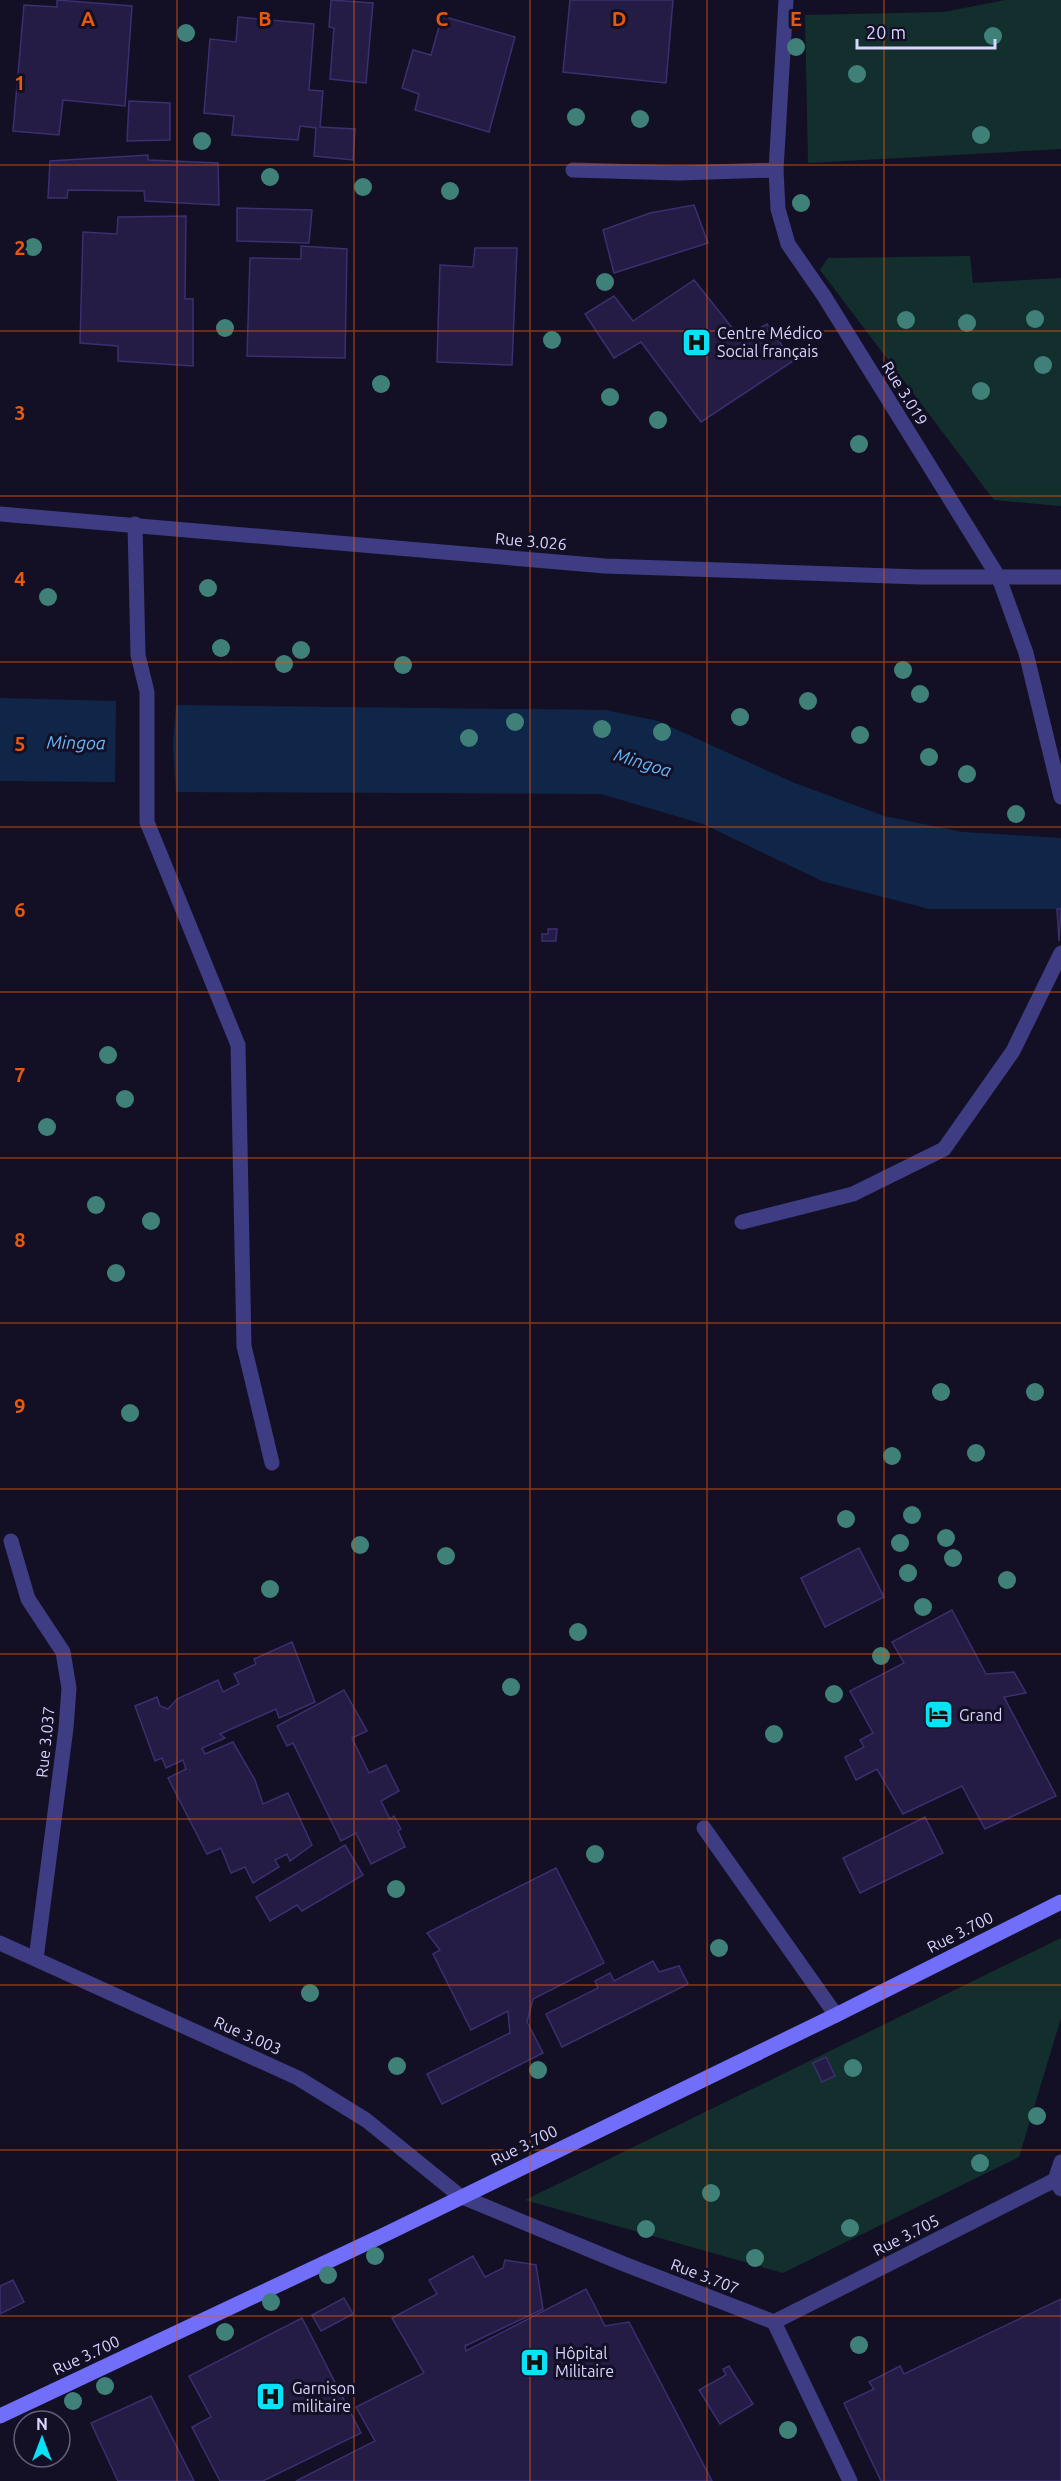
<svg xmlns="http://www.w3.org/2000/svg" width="1061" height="2481" font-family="Ubuntu,sans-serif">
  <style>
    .green { fill: #132f2d }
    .water { fill: #102649 }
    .building { fill: #241c45; stroke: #3b2f70; stroke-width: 1.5 }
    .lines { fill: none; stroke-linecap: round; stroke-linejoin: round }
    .service { stroke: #3e3c82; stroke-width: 15 }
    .minor { stroke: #3e3c82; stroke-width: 15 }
    .secondary { stroke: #716ffa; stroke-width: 15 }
    .tree { fill: #3f8078 }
    .grid { fill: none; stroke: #e8590c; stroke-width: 1.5; stroke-opacity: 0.55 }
    .labels { text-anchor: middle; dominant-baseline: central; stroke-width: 6; stroke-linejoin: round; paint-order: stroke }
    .poi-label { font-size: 16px; fill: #d9d5fe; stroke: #131025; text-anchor: start }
    .street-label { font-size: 16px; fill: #d9d5fe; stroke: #131025 }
    .water-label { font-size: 18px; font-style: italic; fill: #67b8fa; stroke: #131025 }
    .grid-label { font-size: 20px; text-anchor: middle; font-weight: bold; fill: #e8590c; stroke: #131025; stroke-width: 6; stroke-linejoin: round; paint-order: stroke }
  </style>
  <rect width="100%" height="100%" fill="#131025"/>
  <g class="green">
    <path d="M 1005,0 L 1061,0 L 1061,149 L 808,163 L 805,15 L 944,12 Z"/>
    <path d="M 970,256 L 973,283 L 1061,278 L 1061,506 L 994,500 L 820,270 L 828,258 Z"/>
    <path d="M 1061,1938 L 1061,2018 L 1019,2157 L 783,2273 L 525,2200 Z"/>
  </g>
  <g class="water">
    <path d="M 0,698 L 116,701 L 115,782 L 0,781 Z"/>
    <path d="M 176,705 L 605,710 L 658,721 L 792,782 L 884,816 L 963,832 L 1061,838 L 1061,909 L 929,909 L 822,881 L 703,824 L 601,794 L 176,792 L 173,745 Z"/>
  </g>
  <g class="building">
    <path d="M 57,0 L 132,6 L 125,106 L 63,100 L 59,135 L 13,131 L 24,5 L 57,7 Z"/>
    <path d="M 331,0 L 373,3 L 366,83 L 330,79 L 334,28 L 329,27 Z"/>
    <path d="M 570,0 L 673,0 L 666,83 L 563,72 Z"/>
    <path d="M 442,16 L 515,37 L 489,132 L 415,110 L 419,94 L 402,88 L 413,50 L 431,55 Z"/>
    <path d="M 238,17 L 314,24 L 309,90 L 323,91 L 320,127 L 355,129 L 353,160 L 314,156 L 316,128 L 300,126 L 298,140 L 232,135 L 234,116 L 204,113 L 210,39 L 236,42 Z"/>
    <path d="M 129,101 L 170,103 L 170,140 L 127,141 Z"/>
    <path d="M 148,155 L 148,160 L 218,163 L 219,205 L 145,201 L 144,191 L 68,190 L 67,198 L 48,198 L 50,161 Z"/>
    <path d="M 694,205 L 708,243 L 614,273 L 603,230 L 650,213 Z"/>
    <path d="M 237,208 L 312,210 L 309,243 L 237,241 Z"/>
    <path d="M 186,216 L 185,299 L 193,299 L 193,366 L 118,361 L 118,346 L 80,343 L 83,232 L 117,234 L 118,217 Z"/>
    <path d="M 301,246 L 347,249 L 345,358 L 247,356 L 250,258 L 301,259 Z"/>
    <path d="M 475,248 L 517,248 L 512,365 L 437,362 L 440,265 L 473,267 Z"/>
    <path d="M 694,280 L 741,339 L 767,324 L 793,361 L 701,422 L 641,342 L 614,358 L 585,314 L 614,296 L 633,321 Z"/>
    <path d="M 1057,909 L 1061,909 L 1059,941 Z"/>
    <path d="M 548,929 L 557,929 L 556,941 L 542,941 L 542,934 L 548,934 Z"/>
    <path d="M 859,1548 L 884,1597 L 825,1627 L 801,1578 Z"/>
    <path d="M 952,1610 L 986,1674 L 1014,1672 L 1026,1693 L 1004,1697 L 1056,1796 L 985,1829 L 962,1786 L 903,1814 L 877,1769 L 856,1780 L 845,1757 L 864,1747 L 860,1740 L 873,1733 L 850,1691 L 904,1663 L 892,1642 Z"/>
    <path d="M 292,1642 L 315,1702 L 279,1718 L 276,1709 L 220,1734 L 225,1738 L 202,1748 L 205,1754 L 233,1742 L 255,1780 L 263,1804 L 288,1793 L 312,1845 L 290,1861 L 287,1854 L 275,1860 L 279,1867 L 253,1883 L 245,1867 L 231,1873 L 221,1848 L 207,1854 L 168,1778 L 186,1769 L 183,1760 L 166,1768 L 162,1758 L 155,1761 L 135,1706 L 157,1697 L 160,1706 L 168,1709 L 177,1699 L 218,1680 L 223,1692 L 239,1684 L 234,1674 L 256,1664 L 254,1659 Z"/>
    <path d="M 344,1690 L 367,1731 L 352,1738 L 369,1773 L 386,1765 L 399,1791 L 381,1801 L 390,1819 L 394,1816 L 401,1829 L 398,1831 L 405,1847 L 371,1864 L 356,1833 L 341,1841 L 293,1743 L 287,1746 L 277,1726 Z"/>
    <path d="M 925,1817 L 943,1853 L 860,1893 L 843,1858 Z"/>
    <path d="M 345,1845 L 363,1875 L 302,1911 L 297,1905 L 270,1921 L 256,1897 Z"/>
    <path d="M 556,1868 L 604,1963 L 533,1999 L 527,2022 L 543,2053 L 442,2104 L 427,2074 L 510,2033 L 508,2011 L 471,2030 L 433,1954 L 440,1950 L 427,1933 Z"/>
    <path d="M 653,1961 L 659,1972 L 679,1966 L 688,1984 L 562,2047 L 546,2014 L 598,1988 L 595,1981 L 610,1973 L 614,1981 Z"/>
    <path d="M 826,2057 L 835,2076 L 822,2082 L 813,2063 Z"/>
    <path d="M 473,2256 L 485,2277 L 503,2268 L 505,2260 L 536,2265 L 543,2309 L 465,2346 L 466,2351 L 586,2289 L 605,2326 L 629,2322 L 712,2481 L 296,2481 L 375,2441 L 356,2407 L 424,2373 L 392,2318 L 437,2294 L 429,2280 Z"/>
    <path d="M 13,2280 L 24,2302 L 0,2314 L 0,2286 Z"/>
    <path d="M 344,2298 L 353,2314 L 321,2331 L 312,2315 Z"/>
    <path d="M 1061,2299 L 1061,2481 L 881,2481 L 844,2403 L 874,2389 L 869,2382 L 900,2366 L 904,2374 Z"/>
    <path d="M 302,2318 L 361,2433 L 263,2481 L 220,2481 L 192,2427 L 211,2417 L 189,2376 Z"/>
    <path d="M 729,2366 L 753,2404 L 720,2424 L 699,2390 L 726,2375 L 723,2369 Z"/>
    <path d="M 151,2396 L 194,2481 L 118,2481 L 91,2423 Z"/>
  </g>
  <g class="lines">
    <g class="service">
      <path d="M 999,578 L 1026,653 L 1061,797"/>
      <path d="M 742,1222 L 853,1194 L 944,1149 L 1013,1051 L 1061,953"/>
    </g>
    <g class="minor">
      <path d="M 786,0 L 776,170 L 778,209 L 788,244 L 824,296 L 999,578"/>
      <path d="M 573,170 L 679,173 L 776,170"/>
      <path d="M 0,514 L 605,566 L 919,577 L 1061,577"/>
      <path d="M 135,524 L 138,655 L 147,692 L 147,822 L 238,1045 L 244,1346 L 272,1463"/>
      <path d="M 11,1541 L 28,1599 L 63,1652 L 69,1688 L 66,1728 L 36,1959"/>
      <path d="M 704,1828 L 836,2015"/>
      <path d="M 0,1943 L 298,2078 L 366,2120 L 460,2196 L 624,2264 L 774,2322 L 850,2481"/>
      <path d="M 1061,2189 L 1055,2180 L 1061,2162"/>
      <path d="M 774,2322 L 1055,2180"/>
    </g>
    <path class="secondary" d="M 0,2416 L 386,2234 L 836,2015 L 1061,1902"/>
  </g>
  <g class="tree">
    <circle cx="186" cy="33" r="9"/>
    <circle cx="993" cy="36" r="9"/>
    <circle cx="796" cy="47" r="9"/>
    <circle cx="857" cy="74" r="9"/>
    <circle cx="576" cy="117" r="9"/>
    <circle cx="640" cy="119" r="9"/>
    <circle cx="981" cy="135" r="9"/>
    <circle cx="202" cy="141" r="9"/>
    <circle cx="270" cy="177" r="9"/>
    <circle cx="363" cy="187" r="9"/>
    <circle cx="450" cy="191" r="9"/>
    <circle cx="801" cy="203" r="9"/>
    <circle cx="33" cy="247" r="9"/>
    <circle cx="605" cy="282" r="9"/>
    <circle cx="1035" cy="319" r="9"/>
    <circle cx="906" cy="320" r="9"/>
    <circle cx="967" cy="323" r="9"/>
    <circle cx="225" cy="328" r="9"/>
    <circle cx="552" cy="340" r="9"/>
    <circle cx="1043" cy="365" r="9"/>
    <circle cx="381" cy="384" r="9"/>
    <circle cx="981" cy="391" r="9"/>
    <circle cx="610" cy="397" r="9"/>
    <circle cx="658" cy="420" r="9"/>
    <circle cx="859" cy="444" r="9"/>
    <circle cx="208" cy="588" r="9"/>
    <circle cx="48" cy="597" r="9"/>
    <circle cx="221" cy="648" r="9"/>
    <circle cx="301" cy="650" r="9"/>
    <circle cx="284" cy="664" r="9"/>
    <circle cx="403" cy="665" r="9"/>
    <circle cx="903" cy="670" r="9"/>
    <circle cx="920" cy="694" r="9"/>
    <circle cx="808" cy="701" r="9"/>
    <circle cx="740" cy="717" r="9"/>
    <circle cx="515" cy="722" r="9"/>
    <circle cx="602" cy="729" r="9"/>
    <circle cx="662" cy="732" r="9"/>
    <circle cx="860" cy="735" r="9"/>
    <circle cx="469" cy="738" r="9"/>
    <circle cx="929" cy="757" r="9"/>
    <circle cx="967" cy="774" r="9"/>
    <circle cx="1016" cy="814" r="9"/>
    <circle cx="108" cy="1055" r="9"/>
    <circle cx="125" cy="1099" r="9"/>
    <circle cx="47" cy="1127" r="9"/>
    <circle cx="96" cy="1205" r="9"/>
    <circle cx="151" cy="1221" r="9"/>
    <circle cx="116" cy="1273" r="9"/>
    <circle cx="941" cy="1392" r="9"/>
    <circle cx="1035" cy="1392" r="9"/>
    <circle cx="130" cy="1413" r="9"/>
    <circle cx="976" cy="1453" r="9"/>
    <circle cx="892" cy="1456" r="9"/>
    <circle cx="912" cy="1515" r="9"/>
    <circle cx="846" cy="1519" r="9"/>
    <circle cx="946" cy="1538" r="9"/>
    <circle cx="900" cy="1543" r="9"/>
    <circle cx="360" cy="1545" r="9"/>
    <circle cx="446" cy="1556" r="9"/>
    <circle cx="953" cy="1558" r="9"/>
    <circle cx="908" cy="1573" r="9"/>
    <circle cx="1007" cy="1580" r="9"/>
    <circle cx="270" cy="1589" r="9"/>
    <circle cx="923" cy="1607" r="9"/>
    <circle cx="578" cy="1632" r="9"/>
    <circle cx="881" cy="1656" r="9"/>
    <circle cx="511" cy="1687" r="9"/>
    <circle cx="834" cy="1694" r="9"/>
    <circle cx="774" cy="1734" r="9"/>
    <circle cx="595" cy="1854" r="9"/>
    <circle cx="396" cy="1889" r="9"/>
    <circle cx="719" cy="1948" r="9"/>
    <circle cx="310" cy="1993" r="9"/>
    <circle cx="397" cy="2066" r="9"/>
    <circle cx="853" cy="2068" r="9"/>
    <circle cx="538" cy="2070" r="9"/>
    <circle cx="1037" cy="2116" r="9"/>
    <circle cx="980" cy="2163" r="9"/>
    <circle cx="711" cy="2193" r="9"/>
    <circle cx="850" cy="2228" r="9"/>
    <circle cx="646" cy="2229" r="9"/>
    <circle cx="375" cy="2256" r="9"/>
    <circle cx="755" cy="2258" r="9"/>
    <circle cx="328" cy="2275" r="9"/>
    <circle cx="271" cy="2302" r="9"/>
    <circle cx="225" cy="2332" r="9"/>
    <circle cx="859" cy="2345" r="9"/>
    <circle cx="105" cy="2386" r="9"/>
    <circle cx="73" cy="2401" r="9"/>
    <circle cx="788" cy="2430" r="9"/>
  </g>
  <path class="grid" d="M 177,0 L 177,2481M 354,0 L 354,2481M 530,0 L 530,2481M 707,0 L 707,2481M 884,0 L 884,2481M 0,165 L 1061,165M 0,331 L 1061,331M 0,496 L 1061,496M 0,662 L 1061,662M 0,827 L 1061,827M 0,992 L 1061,992M 0,1158 L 1061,1158M 0,1323 L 1061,1323M 0,1489 L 1061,1489M 0,1654 L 1061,1654M 0,1819 L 1061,1819M 0,1985 L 1061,1985M 0,2150 L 1061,2150M 0,2316 L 1061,2316"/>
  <defs>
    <symbol id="hospital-square" viewBox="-11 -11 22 22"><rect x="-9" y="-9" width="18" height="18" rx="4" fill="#09e1f6" stroke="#131025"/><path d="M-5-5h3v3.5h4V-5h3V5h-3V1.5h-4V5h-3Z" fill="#111"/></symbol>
    <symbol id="hotel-square" viewBox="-11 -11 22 22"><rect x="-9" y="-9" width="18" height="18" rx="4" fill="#09e1f6" stroke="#131025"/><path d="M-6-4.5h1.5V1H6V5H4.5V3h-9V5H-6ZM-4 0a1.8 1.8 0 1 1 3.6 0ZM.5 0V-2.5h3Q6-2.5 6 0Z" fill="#111"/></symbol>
  </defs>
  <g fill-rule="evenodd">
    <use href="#hospital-square" x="680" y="326" width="33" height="33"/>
    <use href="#hotel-square" x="922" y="1698" width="33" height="33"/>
    <use href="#hospital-square" x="518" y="2346" width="33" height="33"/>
    <use href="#hospital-square" x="254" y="2380" width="33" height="33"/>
  </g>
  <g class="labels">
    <g class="poi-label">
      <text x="717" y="333">Centre Médico<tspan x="717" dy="18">Social français</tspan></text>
      <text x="959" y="1715">Grand</text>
      <text x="555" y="2353">Hôpital<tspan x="555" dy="18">Militaire</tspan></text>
      <text x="292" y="2388">Garnison<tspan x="292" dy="18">militaire</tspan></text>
    </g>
    <g class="street-label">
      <text transform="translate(905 393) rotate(58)">Rue 3.019</text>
      <text transform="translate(531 541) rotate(5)">Rue 3.026</text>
      <text transform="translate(45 1742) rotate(-84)">Rue 3.037</text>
      <text transform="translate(960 1932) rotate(-27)">Rue 3.700</text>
      <text transform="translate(248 2035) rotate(24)">Rue 3.003</text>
      <text transform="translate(524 2145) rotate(-26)">Rue 3.700</text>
      <text transform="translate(906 2235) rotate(-27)">Rue 3.705</text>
      <text transform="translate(705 2276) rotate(21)">Rue 3.707</text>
      <text transform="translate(86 2355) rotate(-25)">Rue 3.700</text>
    </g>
    <g class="water-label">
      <text transform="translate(76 742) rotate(1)">Mingoa</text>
      <text transform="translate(643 762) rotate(17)">Mingoa</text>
    </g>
  </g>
  <g class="grid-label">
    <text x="88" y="26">A</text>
    <text x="265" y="26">B</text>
    <text x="442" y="26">C</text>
    <text x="619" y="26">D</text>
    <text x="796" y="26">E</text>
    <text x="20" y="90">1</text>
    <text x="20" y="255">2</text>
    <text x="20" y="420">3</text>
    <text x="20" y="586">4</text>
    <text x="20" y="751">5</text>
    <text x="20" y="917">6</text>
    <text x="20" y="1082">7</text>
    <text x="20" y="1247">8</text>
    <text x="20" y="1413">9</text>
  </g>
  <g transform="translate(42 2439)"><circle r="28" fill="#131025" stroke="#625f7c" stroke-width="1.5"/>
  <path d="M0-4.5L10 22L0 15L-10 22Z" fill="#09e1f6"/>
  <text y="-9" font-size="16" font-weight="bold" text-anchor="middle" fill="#d9d5fe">N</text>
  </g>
  <path d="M857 39v9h138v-9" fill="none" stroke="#d9d5fe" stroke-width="3"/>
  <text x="866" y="39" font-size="18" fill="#d9d5fe" stroke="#131025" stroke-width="4.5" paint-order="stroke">20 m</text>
</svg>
